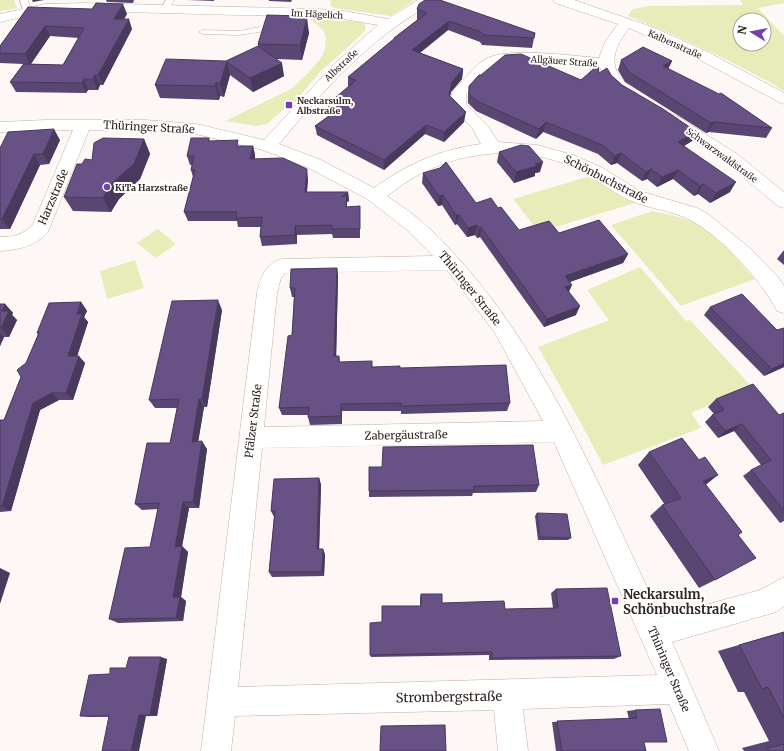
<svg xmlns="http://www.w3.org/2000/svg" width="784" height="751" font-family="Merriweather,serif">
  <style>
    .green { fill: #e8ecb9; fill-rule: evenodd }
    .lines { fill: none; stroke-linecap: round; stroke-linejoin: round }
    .lane-casing { stroke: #c6aea1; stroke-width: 1 }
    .street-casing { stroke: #c6aea1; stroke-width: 1 }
    .lane { fill: #fff; fill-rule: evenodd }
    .street { fill: #fff; fill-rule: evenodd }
    .wall { fill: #594672; fill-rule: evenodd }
    .shaded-wall { fill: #49395d }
    .building { fill: #685185; stroke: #49395d }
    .poi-dot { fill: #733fb6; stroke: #fff; stroke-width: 1.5 }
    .labels { text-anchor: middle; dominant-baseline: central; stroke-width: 4; stroke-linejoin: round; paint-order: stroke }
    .far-street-label { font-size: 9px; fill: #2f2621; stroke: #fff }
    .far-poi-label { font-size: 9px; font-weight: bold; fill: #2f2621; stroke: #fff; text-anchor: start }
    .street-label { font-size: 11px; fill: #2f2621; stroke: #fff }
    .near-poi-label { font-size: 13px; font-weight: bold; fill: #2f2621; stroke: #fff; text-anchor: start }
    .near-street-label { font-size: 13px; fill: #2f2621; stroke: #fff }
  </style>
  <rect width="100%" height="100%" fill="#fdf8f5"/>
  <g class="green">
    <path d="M 0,0 L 14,0 L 17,8 L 0,11 Z"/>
    <path d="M 331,0 L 414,0 L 391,16 L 335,8 L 330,5 Z"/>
    <path d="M 740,0 L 784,0 L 784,3 L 758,8 L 784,36 L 784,91 C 734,61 682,38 628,16 L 633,9 L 650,6 L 743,5 ZM 740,20 L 764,20 L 764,44 L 740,44 Z"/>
    <path d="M 308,17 L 358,22 L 364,23 L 366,27 L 364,32 L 319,73 L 290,108 L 286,107 L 267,124 L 256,126 L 225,121 L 291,89 L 307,74 L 321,58 L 325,49 L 326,38 L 324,31 Z"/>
    <path d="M 590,176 L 635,203 L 539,232 L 513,199 Z"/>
    <path d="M 652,211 C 670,215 689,218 705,228 C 724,241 739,262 755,279 L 681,306 L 611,225 Z"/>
    <path d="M 158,229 L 176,244 L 156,258 L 137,243 Z"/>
    <path d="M 135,260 L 144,288 L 107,299 L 100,271 Z"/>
    <path d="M 640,267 L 686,321 L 690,320 L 751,386 L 691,413 L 701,428 L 603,465 L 582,425 L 538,347 L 609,320 L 587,290 Z"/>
  </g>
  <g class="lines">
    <defs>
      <g id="lane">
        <path d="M 20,0 L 28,0 L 31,11 L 30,13 L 24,13 Z"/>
        <path d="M 166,0 L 174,0 L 168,11 L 165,11 L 161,9 Z"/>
        <path d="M 273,13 L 279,13 L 280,15 L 265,31 L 239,35 L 203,34 L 199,32 L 203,30 L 239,31 L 260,27 Z"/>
      </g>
      <g id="street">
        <path d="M 418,0 L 435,0 L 433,3 C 368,39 326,88 279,144 L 321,160 L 374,188 C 409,163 439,150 481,144 L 472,128 L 450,105 C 450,91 456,87 466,77 C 471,72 477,65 484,60 C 504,46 573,56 599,58 L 605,42 L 618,24 L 555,3 L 553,0 L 574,0 L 652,27 L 708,52 L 784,93 L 784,104 L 779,102 L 698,59 L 629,28 C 617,44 607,62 622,79 C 626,84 632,88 636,93 L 633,96 C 618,100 605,80 600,67 L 515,61 L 499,64 L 494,66 L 466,95 L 466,104 L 488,126 L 498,142 L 537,145 L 573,155 L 601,167 L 640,191 L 697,208 L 708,214 L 751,249 L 778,277 L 784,286 L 784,313 L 777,311 C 760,278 718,232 684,217 C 667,210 647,208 629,200 C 610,191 594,177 575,168 C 525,146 468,149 420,174 C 408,180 398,188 387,196 C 398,204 411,212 421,221 C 536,324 596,481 661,617 L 760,590 L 784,577 L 784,606 L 776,612 L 672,642 L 719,751 L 689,751 L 669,704 L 523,709 L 528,751 L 498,751 L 494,710 L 235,716 L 231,751 L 201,751 L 257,293 C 261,277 265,264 282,259 L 433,256 L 407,230 L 369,200 L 309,168 L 263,150 L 196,134 L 145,130 L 89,130 L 48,232 C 36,246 18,250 0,251 L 0,237 C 13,237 24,235 33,224 L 73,130 L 0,132 L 0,122 L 46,120 L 145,120 L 196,124 L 264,140 L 336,62 L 378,25 L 344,19 L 317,17 L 85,11 L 45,12 L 0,22 L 0,14 L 45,4 L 85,3 L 317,9 L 344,11 L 388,19 ZM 447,270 L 495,333 L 543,421 L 264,427 L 277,293 L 281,278 L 285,273 ZM 554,442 L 657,675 L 238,687 L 262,448 Z"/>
        <path d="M 671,114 L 677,116 L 737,154 L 784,192 L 784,208 L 778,206 L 725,162 L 665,122 L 663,119 L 665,116 Z"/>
      </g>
    </defs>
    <use href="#lane" class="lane-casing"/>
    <use href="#street" class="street-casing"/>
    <use href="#lane" class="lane"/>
    <use href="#street" class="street"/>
  </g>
  <g class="wall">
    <path d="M 106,0 L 134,0 L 133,3 L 107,2 Z"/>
    <path d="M 187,0 L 214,0 L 214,1 Z"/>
    <path d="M 269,0 L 292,0 L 291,2 L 269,1 Z"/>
    <path d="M 28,7 L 127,14 L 124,19 L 132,29 L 103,85 L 100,85 L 98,90 L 88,90 L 86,93 L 16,92 L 10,82 L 23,64 L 0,63 L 0,46 ZM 50,36 L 79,38 L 63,65 L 31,64 Z"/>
    <path d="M 417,9 L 535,33 L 532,48 L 482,45 L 480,42 L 448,30 L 420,53 L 463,69 L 462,79 L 451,92 L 450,96 L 464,122 L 444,142 L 425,134 L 384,170 L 317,135 L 315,126 L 331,114 L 329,113 L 328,104 L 348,87 L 348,77 L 394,39 L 394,38 L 418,19 L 417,19 Z"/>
    <path d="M 302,18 L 309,33 L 302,60 L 277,59 L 284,76 L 253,92 L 230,75 L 224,97 L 220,96 L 219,100 L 160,98 L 155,85 L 226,61 L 258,47 L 258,44 Z"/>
    <path d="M 621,60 L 672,61 L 668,69 L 772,128 L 766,138 L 709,132 L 706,133 L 625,82 L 618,70 Z"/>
    <path d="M 599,73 L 611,75 L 622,85 L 697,132 L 692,141 L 684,146 L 730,192 L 710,203 L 698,194 L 694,196 L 673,179 L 657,187 L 647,179 L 642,181 L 617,163 L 611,165 L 598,154 L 566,141 L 543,132 L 536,139 L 476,111 L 468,103 L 468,96 L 469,86 L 481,75 L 581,80 Z"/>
    <path d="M 144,139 L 150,154 L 140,179 L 119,199 L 111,212 L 73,211 L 64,197 L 82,164 Z"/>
    <path d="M 60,140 L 49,164 L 40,165 L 10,229 L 0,229 L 0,148 Z"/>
    <path d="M 210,141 L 239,146 L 253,146 L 255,155 L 255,159 L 308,179 L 307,192 L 348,192 L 349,201 L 347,202 L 347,207 L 360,216 L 360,238 L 333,238 L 332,234 L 297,235 L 297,244 L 262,246 L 260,237 L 261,227 L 238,227 L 237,221 L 188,221 L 184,212 L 193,177 L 191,170 L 192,165 L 190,165 L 187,156 Z"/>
    <path d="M 499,152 L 540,172 L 535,173 L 535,176 L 514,183 L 497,162 Z"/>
    <path d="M 423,173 L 476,203 L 498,208 L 519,230 L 559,233 L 628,254 L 623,263 L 570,282 L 569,291 L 576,315 L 544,327 L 480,237 L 477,238 L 475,235 L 467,237 L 457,224 L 455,225 L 442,205 L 438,206 L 422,183 Z"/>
    <path d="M 784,250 L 784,265 L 777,259 Z"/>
    <path d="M 337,268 L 338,277 L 336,356 L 339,356 L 340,362 L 373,367 L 400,368 L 510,403 L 507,411 L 401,414 L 401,411 L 342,411 L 342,424 L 310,425 L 308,417 L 308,415 L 282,415 L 279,408 L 292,335 L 294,297 L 292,297 L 290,288 Z"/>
    <path d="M 81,302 L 87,311 L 84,317 L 88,322 L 77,356 L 85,363 L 73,400 L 59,400 L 40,410 L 11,511 L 0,512 L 0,420 L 4,420 L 38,334 L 37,333 Z"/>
    <path d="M 0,304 L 5,304 L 13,313 L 12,315 L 17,320 L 9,337 L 4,337 L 0,346 Z"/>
    <path d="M 710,307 L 777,330 L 784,328 L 784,367 L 764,376 L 704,315 Z"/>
    <path d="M 222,310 L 207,407 L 204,407 L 198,441 L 207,449 L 199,508 L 189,508 L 182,546 L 188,552 L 181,597 L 186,601 L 183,621 L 118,623 L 109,619 L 150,547 L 158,509 L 142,510 L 135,504 L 170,443 L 177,408 L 155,408 L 149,400 Z"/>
    <path d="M 716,399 L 779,415 L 784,413 L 784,521 L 780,523 L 743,476 L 751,470 L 761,465 L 734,431 L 718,438 L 705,422 L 712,415 L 714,414 L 708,407 Z"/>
    <path d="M 649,452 L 706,485 L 738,535 L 715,580 L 699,588 L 650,516 L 662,505 L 665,505 L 638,465 Z"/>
    <path d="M 369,467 L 539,485 L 536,492 L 473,493 L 472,496 L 369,497 Z"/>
    <path d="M 319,478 L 321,485 L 319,549 L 325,554 L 324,576 L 272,577 L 269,572 L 274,517 L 271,511 Z"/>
    <path d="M 537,513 L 571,538 L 568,540 L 538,540 L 535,516 Z"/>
    <path d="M 556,589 L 621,656 L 614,659 L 489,660 L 489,655 L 371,657 L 370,655 L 382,622 L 420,606 L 420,598 L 421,594 L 442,603 L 505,609 L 553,608 L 551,593 Z"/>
    <path d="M 784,632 L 784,751 L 744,751 L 742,748 L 769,741 L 744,692 L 738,692 L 718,651 Z"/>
    <path d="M 167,659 L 157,716 L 89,717 L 80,716 L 110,674 Z"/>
    <path d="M 635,710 L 646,751 L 556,751 L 552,722 L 629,719 L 627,711 Z"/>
  </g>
  <g class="shaded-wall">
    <path d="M 32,0 L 44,0 L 33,2 Z"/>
    <path d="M 123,4 L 127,14 L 118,29 L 114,19 Z"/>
    <path d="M 307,18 L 309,33 L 302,60 L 300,45 Z"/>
    <path d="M 129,19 L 132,29 L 103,85 L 98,75 Z"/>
    <path d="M 449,21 L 448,30 L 412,59 L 412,50 Z"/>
    <path d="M 45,26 L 50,36 L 30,65 L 25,54 Z"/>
    <path d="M 672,61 L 667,71 L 663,66 Z"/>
    <path d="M 227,62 L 230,75 L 224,97 L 220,83 Z"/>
    <path d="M 282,63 L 284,76 L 253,92 L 250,78 Z"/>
    <path d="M 463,69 L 462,79 L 451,92 L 448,105 L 449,95 L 452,82 Z"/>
    <path d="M 95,75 L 100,85 L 98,90 L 93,80 Z"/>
    <path d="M 84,79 L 88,90 L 86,93 L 82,83 Z"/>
    <path d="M 216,83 L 220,96 L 219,100 L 215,86 Z"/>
    <path d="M 466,112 L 464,122 L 444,142 L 444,132 Z"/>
    <path d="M 546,122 L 543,132 L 536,139 L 539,129 Z"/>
    <path d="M 714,122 L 709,132 L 706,133 L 711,123 Z"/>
    <path d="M 426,125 L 425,134 L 384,170 L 384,160 Z"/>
    <path d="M 54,129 L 60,140 L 49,164 L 43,154 Z"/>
    <path d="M 697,132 L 692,141 L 674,152 L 678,142 Z"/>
    <path d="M 144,139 L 150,154 L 140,179 L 119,199 L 111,212 L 103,198 L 111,184 Z"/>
    <path d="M 253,146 L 255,155 L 253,168 L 250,159 Z"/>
    <path d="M 621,153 L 617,163 L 611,165 L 615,156 Z"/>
    <path d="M 34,154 L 40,165 L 10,229 L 2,219 Z"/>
    <path d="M 543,162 L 540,172 L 535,173 L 535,176 L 514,183 L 516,172 L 535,164 Z"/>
    <path d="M 307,169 L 308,179 L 306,201 L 305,192 Z"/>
    <path d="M 651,169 L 647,179 L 642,181 L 646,172 Z"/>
    <path d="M 678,170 L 673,179 L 657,187 L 662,177 Z"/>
    <path d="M 736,182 L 730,192 L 710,203 L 716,193 Z"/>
    <path d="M 703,184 L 698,194 L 694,196 L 700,186 Z"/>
    <path d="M 348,192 L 349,201 L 347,202 L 347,216 L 346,207 L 342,197 Z"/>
    <path d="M 443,195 L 442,205 L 438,206 L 439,196 Z"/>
    <path d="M 456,215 L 459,215 L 457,224 L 455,225 Z"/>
    <path d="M 477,225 L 475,235 L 467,237 L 468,228 Z"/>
    <path d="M 295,226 L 297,235 L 297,244 L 295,235 Z"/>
    <path d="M 481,227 L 480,237 L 477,238 L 479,228 Z"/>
    <path d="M 628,254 L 623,263 L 561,285 L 565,276 Z"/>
    <path d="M 337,268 L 338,277 L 336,364 L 334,356 Z"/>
    <path d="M 572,285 L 568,294 L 565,287 Z"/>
    <path d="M 218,300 L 222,310 L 207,407 L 202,399 Z"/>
    <path d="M 81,302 L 87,311 L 84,317 L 88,322 L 75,363 L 68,356 L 77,314 Z"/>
    <path d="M 5,304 L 13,313 L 12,315 L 17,320 L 9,337 L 1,328 L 2,311 Z"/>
    <path d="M 580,306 L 576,315 L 544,327 L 547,319 Z"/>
    <path d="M 0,334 L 4,337 L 0,346 Z"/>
    <path d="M 79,356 L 85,363 L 73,400 L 66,393 Z"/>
    <path d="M 784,363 L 784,367 L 764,376 L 772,369 Z"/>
    <path d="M 52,393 L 59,400 L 40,410 L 11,511 L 2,506 L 33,403 Z"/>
    <path d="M 199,399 L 204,407 L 197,449 L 192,442 Z"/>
    <path d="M 341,404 L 342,411 L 342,424 L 341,416 Z"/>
    <path d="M 742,424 L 734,431 L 718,438 L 725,431 Z"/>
    <path d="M 202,441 L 207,449 L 199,508 L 193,502 Z"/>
    <path d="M 718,475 L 703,487 L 703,481 Z"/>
    <path d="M 319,478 L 321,485 L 319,554 L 317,549 Z"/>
    <path d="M 183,502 L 189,508 L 181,552 L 175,547 Z"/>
    <path d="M 182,546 L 188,552 L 181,597 L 186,601 L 183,621 L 176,618 L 173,597 Z"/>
    <path d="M 323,549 L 325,554 L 324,576 L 322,572 Z"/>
    <path d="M 0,568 L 10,573 L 0,604 Z"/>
    <path d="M 161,657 L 167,659 L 157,716 L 150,715 Z"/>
    <path d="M 139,715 L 146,716 L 139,751 L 131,751 Z"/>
  </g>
  <g class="building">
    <path d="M 425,0 L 440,0 L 535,33 L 534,38 L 484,35 L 481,32 L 449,21 L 412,50 L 463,69 L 452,82 L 449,95 L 466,112 L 444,132 L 426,125 L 384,160 L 315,126 L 339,109 L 328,104 L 356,80 L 348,77 L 395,38 L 394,38 L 427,13 L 417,9 L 419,4 Z"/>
    <path d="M 96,3 L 123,4 L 114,19 L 129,19 L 98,75 L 95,75 L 93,80 L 84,79 L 82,83 L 10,82 L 24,64 L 63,65 L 84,28 L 45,26 L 25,54 L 0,53 L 0,46 L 28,7 L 92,9 Z"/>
    <path d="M 267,15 L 302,16 L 301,18 L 307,18 L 300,45 L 258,44 Z"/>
    <path d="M 258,46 L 282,63 L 250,78 L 227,62 L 220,83 L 216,83 L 215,86 L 155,85 L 166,59 L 226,61 Z"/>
    <path d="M 643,47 L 672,61 L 663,66 L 719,94 L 721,93 L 772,128 L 714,122 L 711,123 L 629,72 L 621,60 Z"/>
    <path d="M 521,54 L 581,80 L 598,65 L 599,73 L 607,68 L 611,75 L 622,85 L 663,109 L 697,132 L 678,142 L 736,182 L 716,193 L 703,184 L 700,186 L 678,170 L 662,177 L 651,169 L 646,172 L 621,153 L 615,156 L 602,145 L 568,131 L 546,122 L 539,129 L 477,101 L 469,94 L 469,86 L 479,75 L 481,75 L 505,55 Z"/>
    <path d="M 54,129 L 43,154 L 34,154 L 2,219 L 0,219 L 0,148 L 8,132 Z"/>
    <path d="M 103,138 L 144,139 L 134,164 L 111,184 L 103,198 L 64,197 L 77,164 L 82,164 L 85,159 L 92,160 L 94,143 Z"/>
    <path d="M 191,138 L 209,138 L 209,141 L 238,140 L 237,146 L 253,146 L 250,159 L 283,158 L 307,169 L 305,192 L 348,192 L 342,197 L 347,195 L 346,207 L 360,206 L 360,229 L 332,229 L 332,225 L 295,226 L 295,235 L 260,237 L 262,217 L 236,218 L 237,212 L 184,212 L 195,170 L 191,170 L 194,156 L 187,156 Z"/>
    <path d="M 521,145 L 529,146 L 543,162 L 535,164 L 537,166 L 516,172 L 499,152 Z"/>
    <path d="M 446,162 L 476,203 L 491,198 L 498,208 L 501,207 L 519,230 L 549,221 L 559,233 L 599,220 L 628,254 L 565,276 L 572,285 L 565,287 L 580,306 L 547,319 L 481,227 L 479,228 L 477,225 L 468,228 L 459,215 L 456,215 L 443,195 L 439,196 L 423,173 L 440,168 Z"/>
    <path d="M 337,268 L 334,356 L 339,356 L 339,362 L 372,361 L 372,367 L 400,366 L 400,368 L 506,365 L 510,403 L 401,406 L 401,403 L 341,404 L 341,416 L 308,417 L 309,407 L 279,408 L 288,336 L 292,335 L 295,288 L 290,288 L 291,269 Z"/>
    <path d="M 742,294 L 777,330 L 784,328 L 784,363 L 772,369 L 710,307 Z"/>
    <path d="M 218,300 L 202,399 L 199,399 L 192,442 L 202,441 L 193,502 L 183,502 L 175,547 L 182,546 L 173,597 L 180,597 L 176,618 L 109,619 L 125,548 L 150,547 L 159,503 L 135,504 L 147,443 L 170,443 L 179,399 L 149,400 L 172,301 Z"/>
    <path d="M 81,302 L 77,314 L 82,314 L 68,356 L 79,356 L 66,393 L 52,393 L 33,403 L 2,506 L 0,506 L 0,420 L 4,420 L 21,377 L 17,370 L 26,363 L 39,333 L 37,333 L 49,303 Z"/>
    <path d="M 0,304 L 5,304 L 2,311 L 9,311 L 1,328 L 0,328 Z"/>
    <path d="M 753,384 L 779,415 L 784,413 L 784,510 L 751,470 L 771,460 L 742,424 L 725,431 L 712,415 L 724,410 L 716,399 Z"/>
    <path d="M 682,438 L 699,460 L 705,457 L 718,475 L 703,481 L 742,532 L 738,535 L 756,558 L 715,580 L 662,505 L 681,498 L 649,452 Z"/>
    <path d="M 533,445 L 539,485 L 474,486 L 474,490 L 369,491 L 369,467 L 382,467 L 383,447 Z"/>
    <path d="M 319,478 L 317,549 L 323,549 L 322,572 L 269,572 L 275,511 L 271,511 L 274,479 Z"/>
    <path d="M 537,513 L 567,514 L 571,538 L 540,537 Z"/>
    <path d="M 607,588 L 621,656 L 492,658 L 492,652 L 370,655 L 370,623 L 382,622 L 382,606 L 421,606 L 421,594 L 442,594 L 442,603 L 504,601 L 505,609 L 558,608 L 556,589 Z"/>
    <path d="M 784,632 L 784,718 L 768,687 L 762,689 L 739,645 Z"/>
    <path d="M 129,657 L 161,657 L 150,715 L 139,715 L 131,751 L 102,751 L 109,716 L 80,716 L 89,675 L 110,674 L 110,668 L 126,668 Z"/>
    <path d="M 660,709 L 667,742 L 644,742 L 646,751 L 562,751 L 557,721 L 637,718 L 635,710 Z"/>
    <path d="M 445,725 L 446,751 L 380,751 L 381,726 Z"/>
    <path d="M 784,744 L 784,751 L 769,751 L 767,748 Z"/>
  </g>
  <g class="poi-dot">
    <rect x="285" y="101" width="8" height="8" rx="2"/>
    <circle cx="107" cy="187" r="4"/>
    <rect x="611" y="597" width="8" height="8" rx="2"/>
  </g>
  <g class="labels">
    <g class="far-street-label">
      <text transform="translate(317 14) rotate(3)">Im Hägelich</text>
      <text transform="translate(675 44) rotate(24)">Kalbenstraße</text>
      <text transform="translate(564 61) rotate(4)">Allgäuer Straße</text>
      <text transform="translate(341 65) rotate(-43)">Albstraße</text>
      <text transform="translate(722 155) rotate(36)">Schwarzwaldstraße</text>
    </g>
    <g class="far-poi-label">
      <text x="297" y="100">Neckarsulm,<tspan x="297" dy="10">Albstraße</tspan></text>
      <text x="115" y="187">KiTa Harzstraße</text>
    </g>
    <g class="street-label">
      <text transform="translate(149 127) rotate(3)">Thüringer Straße</text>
      <text transform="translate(606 179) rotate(27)">Schönbuchstraße</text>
      <text transform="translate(53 197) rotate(-67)">Harzstraße</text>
      <text transform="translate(470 288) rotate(51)">Thüringer Straße</text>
      <text transform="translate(253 421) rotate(-83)">Pfälzer Straße</text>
      <text transform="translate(406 435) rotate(-1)">Zabergäustraße</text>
      <text transform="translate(669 669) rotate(67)">Thüringer Straße</text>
    </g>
    <g class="near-poi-label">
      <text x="623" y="594">Neckarsulm,<tspan x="623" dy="15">Schönbuchstraße</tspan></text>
    </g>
    <g class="near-street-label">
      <text transform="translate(449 697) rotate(-1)">Strombergstraße</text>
    </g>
  </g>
  <g transform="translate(752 32) rotate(281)"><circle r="19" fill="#ffffff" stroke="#aca8a6"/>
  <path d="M0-3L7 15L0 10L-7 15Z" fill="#733fb6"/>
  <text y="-6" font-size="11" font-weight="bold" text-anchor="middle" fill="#2f2621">N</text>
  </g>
</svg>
